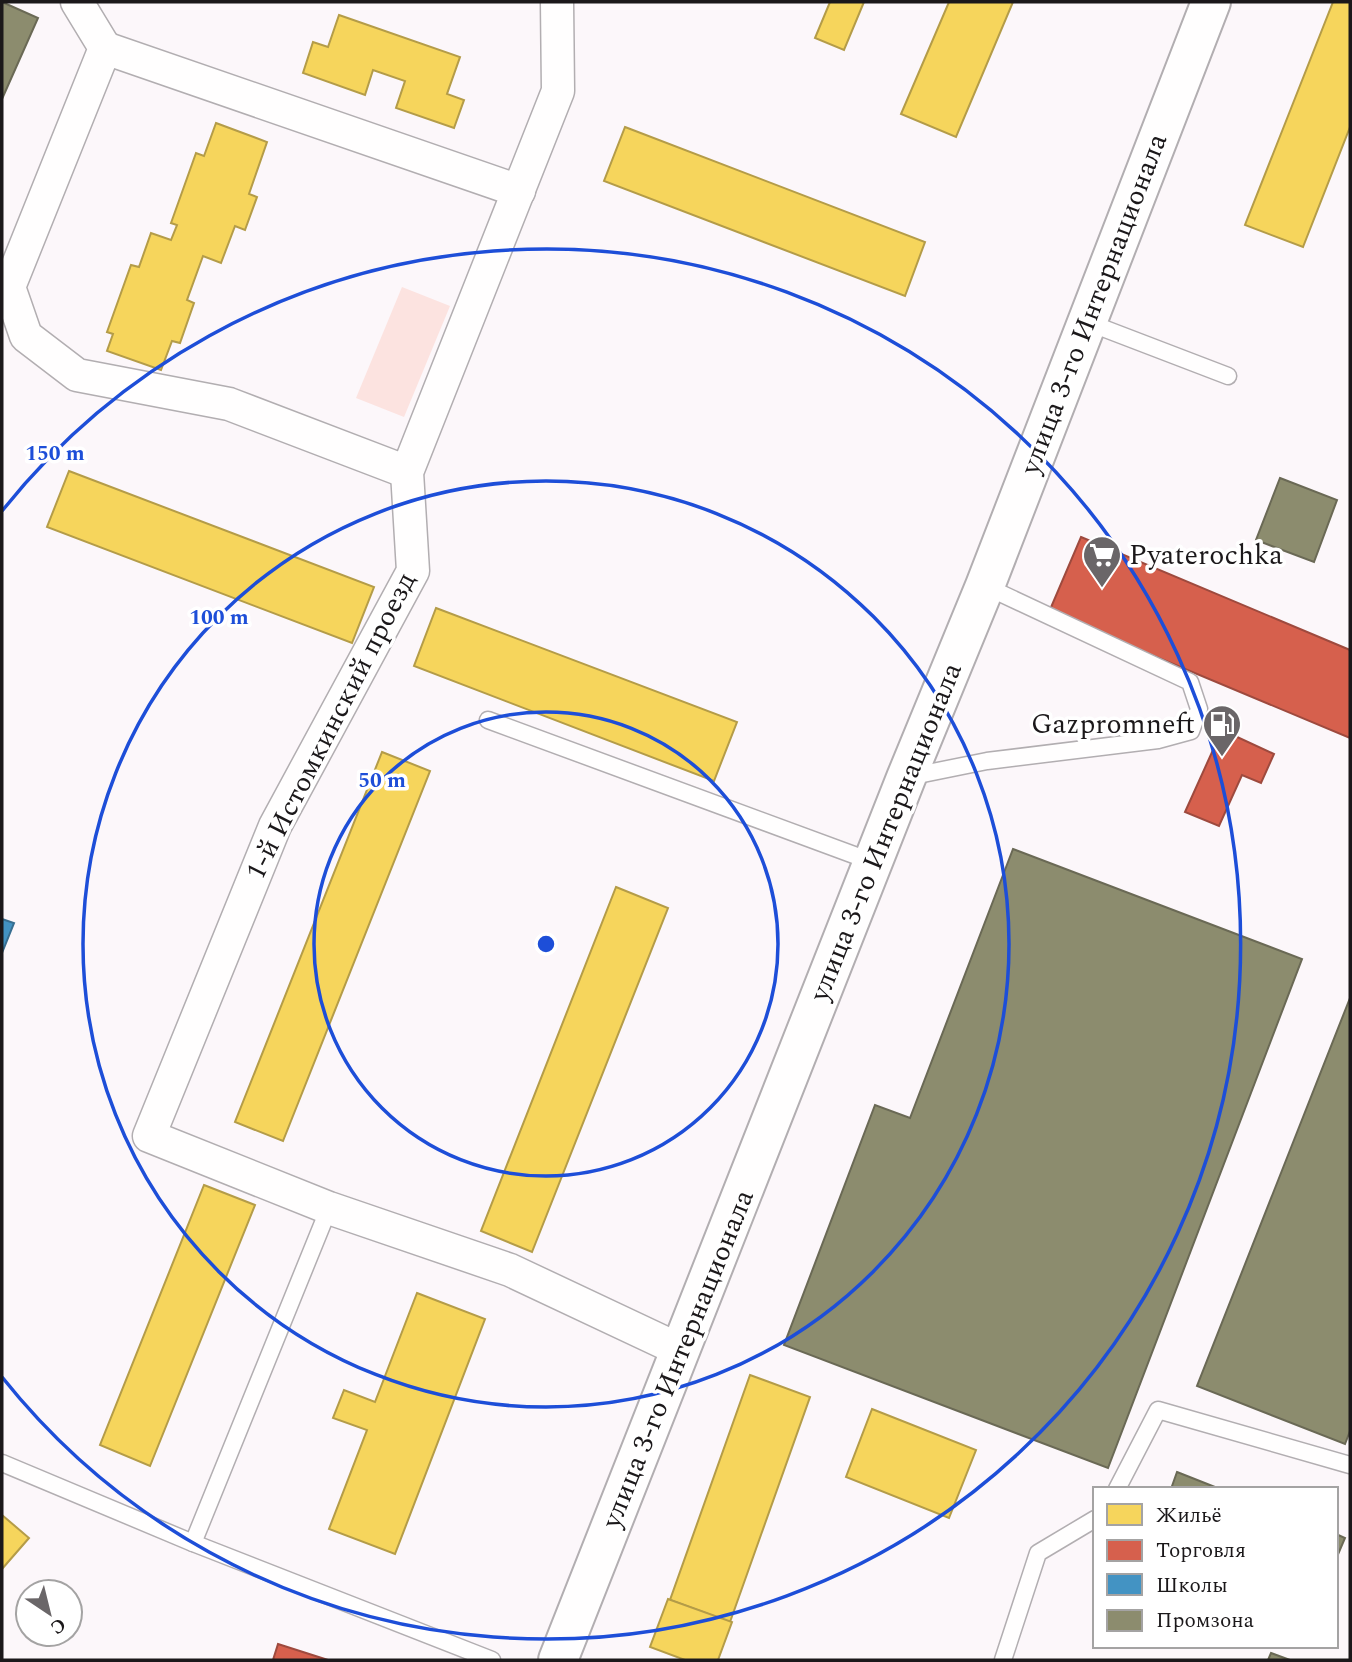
<svg xmlns="http://www.w3.org/2000/svg" width="1352" height="1662" font-family="Spectral,serif">
  <style>
    .green { fill: #fce3e0 }
    .homes { fill: #f6d55c; stroke: #b49c48; stroke-width: 2 }
    .shops { fill: #d6604d; stroke: #9e4a3e; stroke-width: 2 }
    .schools { fill: #4393c3; stroke: #376e90; stroke-width: 2 }
    .industry { fill: #8c8c6e; stroke: #6a6955; stroke-width: 2 }
    .lines { fill: none; stroke-linecap: round; stroke-linejoin: round }
    .service-casing { stroke: #b2aeb1; stroke-width: 19 }
    .minor-casing { stroke: #b2aeb1; stroke-width: 35 }
    .secondary-casing { stroke: #b2aeb1; stroke-width: 42 }
    .service { stroke: #fffefe; stroke-width: 16 }
    .minor { stroke: #fffefe; stroke-width: 32 }
    .secondary { stroke: #fffefe; stroke-width: 38 }
    .ring { fill: none; stroke: #1d4ed8; stroke-width: 3.5 }
    .labels { text-anchor: middle; dominant-baseline: central; stroke-width: 7; stroke-linejoin: round; paint-order: stroke }
    .street-label { font-size: 28px; fill: #1b181a; stroke: #fff }
    .poi-label { font-size: 28px; fill: #1b181a; stroke: #fff; text-anchor: start }
    .centre { fill: #1d4ed8; stroke: #fff; stroke-width: 3.5 }
    .ring-label { font-size: 21px; text-anchor: middle; font-weight: bold; fill: #1d4ed8; stroke: #fff; stroke-width: 7; stroke-linejoin: round; paint-order: stroke }
  </style>
  <rect width="100%" height="100%" fill="#fcf7fa"/>
  <path class="green" d="M 402,287 L 450,306 L 404,417 L 356,398 Z"/>
  <g class="homes">
    <path d="M 830,2 L 864,2 L 844,50 L 815,38 Z"/>
    <path d="M 949,2 L 1013,2 L 956,137 L 901,114 Z"/>
    <path d="M 1333,2 L 1350,2 L 1350,127 L 1303,247 L 1245,225 Z"/>
    <path d="M 339,15 L 460,57 L 447,94 L 464,100 L 454,128 L 396,108 L 405,81 L 373,70 L 365,95 L 303,73 L 313,42 L 328,47 Z"/>
    <path d="M 216,123 L 267,142 L 249,194 L 257,197 L 245,230 L 235,226 L 221,263 L 203,256 L 187,300 L 194,303 L 180,343 L 172,341 L 161,370 L 107,351 L 113,334 L 107,332 L 131,265 L 139,267 L 151,233 L 171,240 L 177,225 L 171,223 L 196,153 L 204,156 Z"/>
    <path d="M 625,127 L 925,242 L 905,296 L 604,181 Z"/>
    <path d="M 69,471 L 374,587 L 352,643 L 47,527 Z"/>
    <path d="M 436,608 L 737,722 L 714,781 L 414,666 Z"/>
    <path d="M 382,752 L 430,771 L 283,1141 L 235,1122 Z"/>
    <path d="M 616,887 L 668,908 L 532,1252 L 481,1231 Z"/>
    <path d="M 204,1185 L 255,1205 L 150,1466 L 100,1445 Z"/>
    <path d="M 417,1293 L 485,1319 L 395,1554 L 329,1529 L 367,1430 L 333,1418 L 344,1390 L 375,1402 Z"/>
    <path d="M 750,1375 L 810,1397 L 730,1622 L 670,1600 Z"/>
    <path d="M 872,1409 L 976,1450 L 949,1518 L 846,1477 Z"/>
    <path d="M 2,1515 L 29,1538 L 2,1569 Z"/>
    <path d="M 668,1599 L 732,1622 L 718,1660 L 685,1660 L 650,1647 Z"/>
  </g>
  <g class="shops">
    <path d="M 1081,537 L 1350,650 L 1350,738 L 1049,612 Z"/>
    <path d="M 1222,730 L 1274,754 L 1261,783 L 1242,775 L 1219,826 L 1185,812 Z"/>
    <path d="M 278,1644 L 328,1660 L 273,1660 Z"/>
  </g>
  <path class="schools" d="M 2,919 L 14,923 L 2,953 Z"/>
  <g class="industry">
    <path d="M 2,2 L 38,18 L 2,99 Z"/>
    <path d="M 1280,478 L 1337,500 L 1314,562 L 1256,540 Z"/>
    <path d="M 1013,849 L 1302,959 L 1108,1468 L 784,1345 L 875,1105 L 910,1118 Z"/>
    <path d="M 1350,998 L 1350,1431 L 1345,1444 L 1197,1386 Z"/>
    <path d="M 1177,1472 L 1220,1489 L 1171,1489 Z"/>
    <path d="M 1336,1534 L 1345,1538 L 1336,1559 Z"/>
    <path d="M 1271,1653 L 1290,1660 L 1268,1660 Z"/>
  </g>
  <g class="lines">
    <defs>
      <g id="service">
        <path d="M 1087,322 L 1228,376"/>
        <path d="M 488,720 L 873,862"/>
        <path d="M 908,777 L 987,761 L 1158,740 L 1191,731 L 1199,709 L 1190,682 L 985,586"/>
        <path d="M 329,1208 L 193,1543 L 492,1660"/>
        <path d="M 2,1463 L 193,1543"/>
        <path d="M 1117,1489 L 1158,1410 L 1350,1465"/>
        <path d="M 1003,1660 L 1038,1553 L 1095,1519"/>
      </g>
      <g id="minor">
        <path d="M 77,2 L 105,48 L 9,287 L 26,336 L 77,375 L 229,404 L 407,472"/>
        <path d="M 557,2 L 558,91 L 407,472 L 413,571 L 275,826 L 149,1136 L 329,1208 L 510,1270 L 682,1351"/>
        <path d="M 105,48 L 519,191"/>
      </g>
      <path id="secondary" d="M 558,1660 L 906,778 L 985,586 L 1211,2"/>
    </defs>
    <use href="#service" class="service-casing"/>
    <use href="#minor" class="minor-casing"/>
    <use href="#secondary" class="secondary-casing"/>
    <use href="#service" class="service"/>
    <use href="#minor" class="minor"/>
    <use href="#secondary" class="secondary"/>
  </g>
  <g class="ring">
    <circle cx="546" cy="944" r="232"/>
    <circle cx="546" cy="944" r="463"/>
    <path d="M2 511A695 695 0 1 1 2 1377"/>
  </g>
  <defs>
    <symbol id="supermarket-pin" viewBox="-11 -11 22 30"><path d="M0 17L-7.5 6A9.5 9.5 0 1 1 7.5 6Z" fill="#6a6668" stroke="#fff"/><path d="M-6-5.5h2.5l.6 2H6L4.5 2H-2.5L-4.4-4H-6ZM-1.5 3.2a1.3 1.3 0 1 0 .1 0ZM3 3.2a1.3 1.3 0 1 0 .1 0Z" fill="#fff"/></symbol>
    <symbol id="fuel-pin" viewBox="-11 -11 22 30"><path d="M0 17L-7.5 6A9.5 9.5 0 1 1 7.5 6Z" fill="#6a6668" stroke="#fff"/><path d="M-5.5-6h7V0h2V4h1.3V-2.5L3-4.5l.8-.8L6-3V5H2.5V1h-1V6h-7ZM-4.2-4.7v3.2H.2V-4.7Z" fill="#fff"/></symbol>
  </defs>
  <g fill-rule="evenodd">
    <use href="#supermarket-pin" x="1080" y="533" width="44" height="60"/>
    <use href="#fuel-pin" x="1200" y="702" width="44" height="60"/>
  </g>
  <g class="labels">
    <g class="street-label">
      <text transform="translate(1094 304) rotate(-69)">улица 3-го Интернационала</text>
      <text transform="translate(331 726) rotate(-63)">1-й Истомкинский проезд</text>
      <text transform="translate(886 832) rotate(-68)">улица 3-го Интернационала</text>
      <text transform="translate(678 1359) rotate(-68)">улица 3-го Интернационала</text>
    </g>
    <g class="poi-label">
      <text x="1129" y="555">Pyaterochka</text>
      <text x="1195" y="724" text-anchor="end">Gazpromneft</text>
    </g>
  </g>
  <circle cx="546" cy="944" r="10" class="centre"/>
  <g class="ring-label">
    <text x="55" y="460">150 m</text>
    <text x="219" y="624">100 m</text>
    <text x="382" y="787">50 m</text>
  </g>
  <rect width="1352" height="1662" fill="none" stroke="#1b181a" stroke-width="7"/>
  <rect x="1093" y="1487" width="245" height="161" fill="#ffffff" stroke="#a4a3a3" stroke-width="2"/>
  <rect x="1107" y="1504" width="35" height="21" fill="#f6d55c" stroke="#a4a3a3" stroke-width="2"/>
  <text x="1156" y="1522" font-size="21" fill="#1b181a">Жильё</text>
  <rect x="1107" y="1540" width="35" height="21" fill="#d6604d" stroke="#a4a3a3" stroke-width="2"/>
  <text x="1156" y="1557" font-size="21" fill="#1b181a">Торговля</text>
  <rect x="1107" y="1574" width="35" height="21" fill="#4393c3" stroke="#a4a3a3" stroke-width="2"/>
  <text x="1156" y="1592" font-size="21" fill="#1b181a">Школы</text>
  <rect x="1107" y="1610" width="35" height="21" fill="#8c8c6e" stroke="#a4a3a3" stroke-width="2"/>
  <text x="1156" y="1627" font-size="21" fill="#1b181a">Промзона</text>
  <g transform="translate(49 1613) rotate(145)"><circle r="33" fill="#ffffff" stroke="#a4a3a3" stroke-width="2"/>
  <path d="M0-5L12 26L0 18L-12 26Z" fill="#6a6668"/>
  <text y="-10" font-size="19" font-weight="bold" text-anchor="middle" fill="#1b181a">С</text>
  </g>
</svg>
